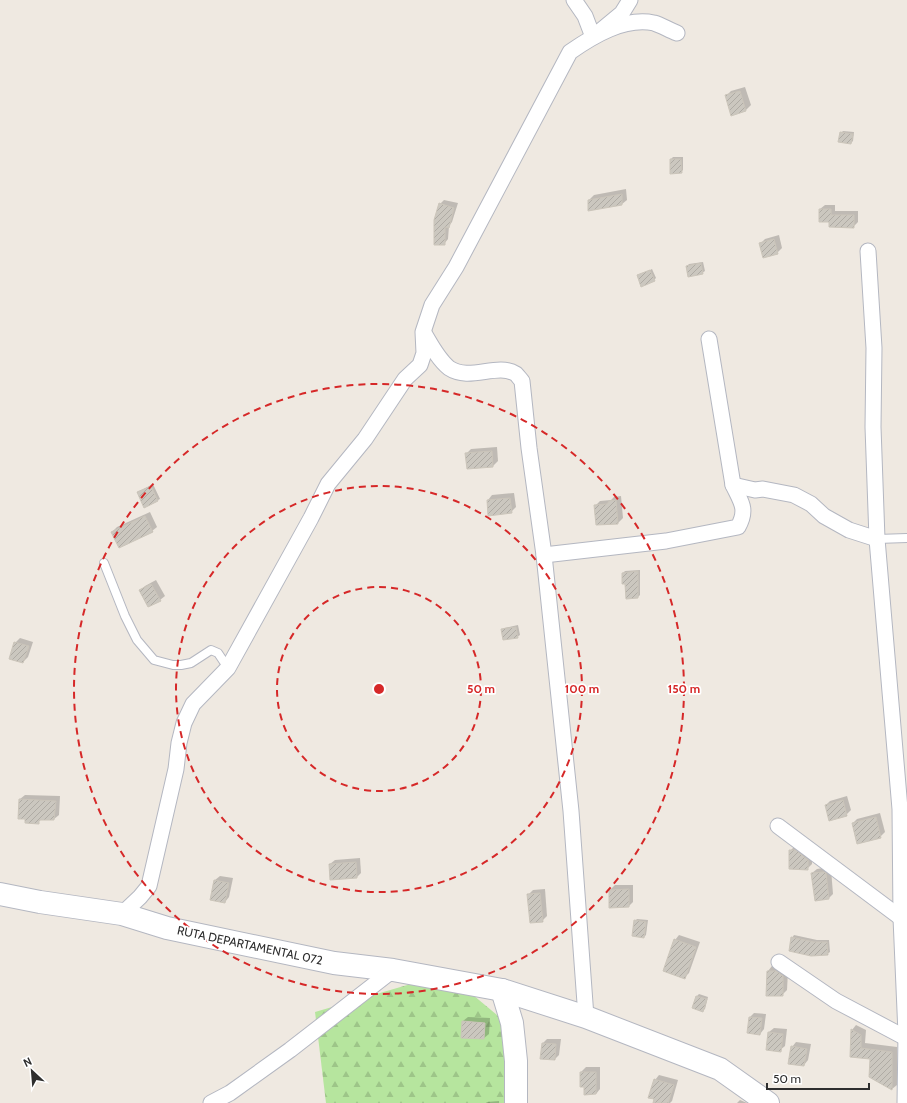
<svg xmlns="http://www.w3.org/2000/svg" width="907" height="1103" font-family="Cabin,sans-serif">
  <style>
    .forest { fill: url(#forest-firs) }
    .shadow { fill: #0003 }
    .building { fill: url(#building-hatch); stroke: #cbc5ba }
    .lines { fill: none; stroke-linecap: round; stroke-linejoin: round }
    .lane-casing { stroke: #b4b7c1; stroke-width: 10 }
    .street-casing { stroke: #b4b7c1; stroke-width: 17 }
    .secondary-casing { stroke: #b4b7c1; stroke-width: 24 }
    .lane { stroke: #fff; stroke-width: 8 }
    .street { stroke: #fff; stroke-width: 15 }
    .secondary { stroke: #fff; stroke-width: 22 }
    .ring { fill: none; stroke: #d62828; stroke-width: 2; stroke-dasharray: 7 5 }
    .labels { text-anchor: middle; dominant-baseline: central; stroke-width: 3.5; stroke-linejoin: round; paint-order: stroke }
    .street-label { font-size: 12px; fill: #2e2e2e; stroke: #fff }
    .centre { fill: #d62828; stroke: #fff; stroke-width: 2 }
    .ring-label { font-size: 12px; text-anchor: middle; font-weight: bold; fill: #d62828; stroke: #fff; stroke-width: 3.5; stroke-linejoin: round; paint-order: stroke }
  </style>
  <defs>
    <pattern id="forest-firs" width="22" height="20" patternUnits="userSpaceOnUse"><rect width="22" height="20" fill="#b6e59e"/><path d="M5 1l3.5 6h-7zM16 11l3.5 6h-7z" fill="#9dc588"/></pattern>
    <pattern id="building-hatch" width="6" height="6" patternUnits="userSpaceOnUse"><rect width="6" height="6" fill="#cbc7bf"/><path d="M-1 1l2-2M0 6l6-6M5 7l2-2" fill="none" stroke="#afaba4"/></pattern>
  </defs>
  <rect width="100%" height="100%" fill="#efe9e1"/>
  <path class="forest" d="M 421,981 L 473,995 L 503,1020 L 508,1103 L 326,1103 L 315,1012 Z"/>
  <g class="shadow">
    <path d="M 745,87 L 751,105 L 746,110 L 732,114 L 726,96 L 731,91 Z"/>
    <path d="M 843,131 L 854,132 L 853,141 L 851,143 L 841,133 Z"/>
    <path d="M 673,157 L 683,157 L 683,170 L 681,172 L 671,159 Z"/>
    <path d="M 626,189 L 627,200 L 622,204 L 589,200 L 594,195 Z"/>
    <path d="M 444,200 L 458,203 L 452,222 L 449,226 L 448,239 L 444,244 L 440,204 Z"/>
    <path d="M 825,205 L 835,205 L 835,211 L 858,211 L 858,222 L 853,227 L 820,209 Z"/>
    <path d="M 779,235 L 782,248 L 777,253 L 760,244 L 765,239 Z"/>
    <path d="M 703,262 L 705,271 L 702,273 L 687,266 L 689,264 Z"/>
    <path d="M 652,269 L 656,278 L 654,280 L 638,276 Z"/>
    <path d="M 497,447 L 498,461 L 493,466 L 468,468 L 466,454 L 471,449 Z"/>
    <path d="M 153,484 L 160,499 L 144,507 L 138,492 Z"/>
    <path d="M 514,493 L 516,507 L 511,512 L 488,500 L 492,495 Z"/>
    <path d="M 621,496 L 623,518 L 618,523 L 597,524 L 595,506 L 600,501 L 611,500 L 614,497 Z"/>
    <path d="M 150,512 L 157,527 L 152,531 L 112,532 L 117,527 Z"/>
    <path d="M 640,570 L 640,595 L 638,597 L 626,583 L 623,573 L 625,571 Z"/>
    <path d="M 156,580 L 165,596 L 160,600 L 140,591 L 145,586 Z"/>
    <path d="M 518,625 L 520,635 L 517,637 L 502,630 L 504,628 Z"/>
    <path d="M 20,638 L 33,642 L 28,657 L 23,662 L 15,643 Z"/>
    <path d="M 25,795 L 60,796 L 59,815 L 54,819 L 42,819 L 38,822 L 20,799 Z"/>
    <path d="M 847,796 L 851,810 L 846,815 L 826,805 L 830,801 Z"/>
    <path d="M 880,813 L 885,832 L 880,837 L 853,823 L 857,819 Z"/>
    <path d="M 795,846 L 812,855 L 812,864 L 808,868 L 790,851 Z"/>
    <path d="M 360,858 L 361,873 L 357,877 L 330,864 L 335,860 Z"/>
    <path d="M 829,867 L 831,869 L 833,894 L 829,898 L 812,873 L 817,869 Z"/>
    <path d="M 220,876 L 233,878 L 229,897 L 225,902 L 215,880 Z"/>
    <path d="M 615,885 L 633,885 L 633,902 L 629,906 L 610,890 Z"/>
    <path d="M 545,889 L 547,916 L 542,921 L 528,895 L 533,890 Z"/>
    <path d="M 637,919 L 648,920 L 646,935 L 644,937 L 635,921 Z"/>
    <path d="M 679,935 L 700,942 L 689,973 L 684,978 L 675,940 Z"/>
    <path d="M 794,935 L 817,940 L 829,940 L 830,952 L 827,954 L 792,938 Z"/>
    <path d="M 772,966 L 781,966 L 788,971 L 787,990 L 782,995 L 768,971 Z"/>
    <path d="M 699,994 L 708,997 L 705,1009 L 702,1011 L 697,996 Z"/>
    <path d="M 754,1013 L 766,1014 L 764,1029 L 760,1034 L 750,1017 Z"/>
    <path d="M 468,1017 L 490,1018 L 489,1034 L 484,1038 L 463,1021 Z"/>
    <path d="M 856,1025 L 866,1030 L 865,1043 L 897,1047 L 897,1085 L 892,1089 L 870,1076 L 871,1058 L 851,1056 L 852,1030 Z"/>
    <path d="M 774,1028 L 787,1029 L 785,1046 L 780,1050 L 769,1032 Z"/>
    <path d="M 547,1039 L 561,1039 L 559,1055 L 555,1059 L 543,1043 Z"/>
    <path d="M 796,1042 L 811,1044 L 808,1060 L 804,1065 L 792,1047 Z"/>
    <path d="M 586,1067 L 600,1067 L 600,1089 L 596,1094 L 585,1086 L 581,1072 Z"/>
    <path d="M 659,1075 L 678,1080 L 672,1101 L 670,1103 L 656,1103 L 655,1080 Z"/>
    <path d="M 740,1100 L 747,1103 L 737,1103 Z"/>
    <path d="M 499,1101 L 499,1103 L 486,1103 L 487,1102 Z"/>
  </g>
  <g class="building">
    <path d="M 740,91 L 746,111 L 731,116 L 725,95 Z"/>
    <path d="M 840,132 L 853,134 L 851,144 L 838,142 Z"/>
    <path d="M 670,159 L 681,159 L 682,173 L 670,174 Z"/>
    <path d="M 622,194 L 622,205 L 588,211 L 588,200 Z"/>
    <path d="M 439,203 L 454,208 L 449,228 L 445,227 L 445,245 L 434,245 L 434,220 Z"/>
    <path d="M 819,209 L 831,209 L 831,215 L 854,215 L 854,228 L 829,227 L 829,222 L 819,222 Z"/>
    <path d="M 774,239 L 778,254 L 763,258 L 759,243 Z"/>
    <path d="M 701,263 L 703,274 L 688,277 L 686,266 Z"/>
    <path d="M 650,270 L 655,281 L 641,287 L 637,275 Z"/>
    <path d="M 492,451 L 493,467 L 467,469 L 465,453 Z"/>
    <path d="M 151,486 L 158,501 L 144,508 L 137,492 Z"/>
    <path d="M 510,498 L 512,513 L 488,516 L 487,500 Z"/>
    <path d="M 616,500 L 618,524 L 596,525 L 594,505 L 607,504 L 609,501 Z"/>
    <path d="M 145,516 L 153,532 L 119,548 L 111,532 Z"/>
    <path d="M 638,571 L 638,598 L 626,599 L 625,584 L 622,584 L 622,573 Z"/>
    <path d="M 151,584 L 161,601 L 148,607 L 139,590 Z"/>
    <path d="M 516,627 L 518,638 L 503,640 L 501,629 Z"/>
    <path d="M 14,642 L 29,646 L 23,663 L 9,659 Z"/>
    <path d="M 19,799 L 56,801 L 54,820 L 39,820 L 39,824 L 25,823 L 25,819 L 18,819 Z"/>
    <path d="M 843,800 L 847,816 L 829,821 L 825,805 Z"/>
    <path d="M 876,817 L 881,838 L 857,844 L 852,823 Z"/>
    <path d="M 789,850 L 796,850 L 808,860 L 808,870 L 789,869 Z"/>
    <path d="M 356,862 L 357,878 L 330,880 L 329,864 Z"/>
    <path d="M 824,872 L 826,873 L 829,899 L 815,901 L 811,873 Z"/>
    <path d="M 214,880 L 229,883 L 225,903 L 210,900 Z"/>
    <path d="M 629,889 L 629,907 L 609,908 L 609,890 Z"/>
    <path d="M 540,893 L 543,922 L 530,923 L 527,894 Z"/>
    <path d="M 634,920 L 646,922 L 644,938 L 632,936 Z"/>
    <path d="M 791,937 L 814,942 L 827,942 L 828,955 L 811,956 L 789,951 Z"/>
    <path d="M 674,939 L 696,947 L 685,979 L 663,971 Z"/>
    <path d="M 767,971 L 776,971 L 783,976 L 783,996 L 766,996 Z"/>
    <path d="M 696,996 L 707,999 L 703,1012 L 692,1008 Z"/>
    <path d="M 749,1017 L 762,1018 L 760,1035 L 747,1033 Z"/>
    <path d="M 462,1021 L 485,1023 L 484,1039 L 461,1038 Z"/>
    <path d="M 851,1029 L 861,1035 L 861,1048 L 892,1052 L 892,1090 L 869,1077 L 870,1059 L 850,1057 Z"/>
    <path d="M 768,1032 L 783,1034 L 781,1052 L 766,1050 Z"/>
    <path d="M 542,1043 L 556,1044 L 555,1060 L 540,1059 Z"/>
    <path d="M 791,1046 L 807,1049 L 804,1066 L 788,1064 Z"/>
    <path d="M 580,1072 L 596,1072 L 596,1094 L 584,1095 L 584,1087 L 580,1087 Z"/>
    <path d="M 654,1079 L 674,1085 L 668,1103 L 653,1103 L 654,1099 L 648,1098 Z"/>
  </g>
  <g class="lines">
    <defs>
      <g id="lane">
        <path d="M 877,539 L 907,538"/>
        <path d="M 104,563 L 125,616 L 137,640 L 154,660 L 173,665 L 181,665 L 191,663 L 211,650 L 218,653 L 228,668"/>
      </g>
      <g id="street">
        <path d="M 574,0 L 585,16 L 593,37 L 622,13 L 630,0"/>
        <path d="M 868,251 L 874,348 L 873,427 L 877,539 L 900,809 L 901,918 L 906,1034 L 905,1103"/>
        <path d="M 424,333 C 431,345 438,359 449,368 C 470,382 497,362 516,374 C 518,376 520,379 522,381 L 529,448 L 544,555 L 571,811 L 586,1017"/>
        <path d="M 733,485 L 755,490 L 763,489 L 794,495 L 811,504 L 824,516 L 849,530 L 877,539"/>
        <path d="M 544,555 L 666,541 L 738,527 C 748,509 741,502 733,485 L 709,339"/>
        <path d="M 778,826 L 901,918"/>
        <path d="M 122,914 L 140,897 L 149,886 L 176,769 L 179,743 L 184,723 L 193,704 L 228,668 L 311,518 L 328,484 L 365,439 L 405,379 L 420,365 L 424,353 L 423,332 L 432,305 L 456,267 L 570,52 C 593,36 624,17 654,23 C 661,25 669,30 677,33"/>
        <path d="M 779,962 L 836,1001 L 906,1038"/>
        <path d="M 211,1103 L 230,1093 L 290,1050 L 393,970"/>
      </g>
      <g id="secondary">
        <path d="M 0,894 L 40,902 L 122,914 L 167,928 L 334,963 L 393,970 L 502,990 L 586,1017 L 720,1069 L 768,1103"/>
        <path d="M 502,990 L 512,1023 L 516,1061 L 516,1103"/>
      </g>
    </defs>
    <use href="#lane" class="lane-casing"/>
    <use href="#street" class="street-casing"/>
    <use href="#secondary" class="secondary-casing"/>
    <use href="#lane" class="lane"/>
    <use href="#street" class="street"/>
    <use href="#secondary" class="secondary"/>
  </g>
  <g class="ring">
    <circle cx="379" cy="689" r="102"/>
    <circle cx="379" cy="689" r="203"/>
    <circle cx="379" cy="689" r="305"/>
  </g>
  <g class="labels">
    <g class="street-label">
      <text transform="translate(250 945) rotate(12)">RUTA DEPARTAMENTAL 072</text>
    </g>
  </g>
  <circle cx="379" cy="689" r="6" class="centre"/>
  <g class="ring-label">
    <text x="481" y="693">50 m</text>
    <text x="582" y="693">100 m</text>
    <text x="684" y="693">150 m</text>
  </g>
  <g transform="translate(32 1071) rotate(334)" stroke="#ffffff" stroke-width="3" paint-order="stroke">
  <path d="M0-3L7 15L0 10L-7 15Z" fill="#2e2e2e"/>
  <text y="-6" font-size="11" font-weight="bold" text-anchor="middle" fill="#2e2e2e">N</text>
  </g>
  <path d="M767 1083v6h102v-6" fill="none" stroke="#2e2e2e" stroke-width="2"/>
  <text x="773" y="1083" font-size="12" fill="#2e2e2e" stroke="#ffffff" stroke-width="3" paint-order="stroke">50 m</text>
</svg>
